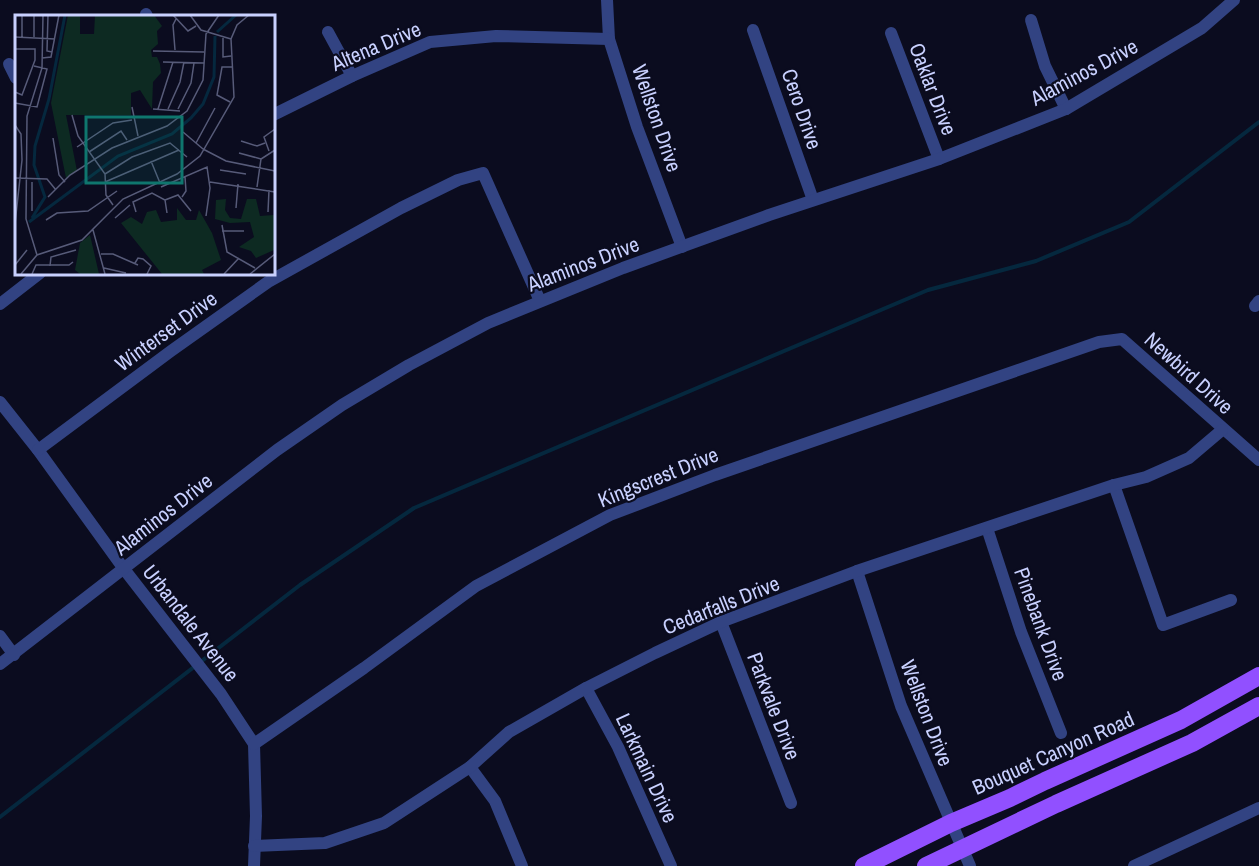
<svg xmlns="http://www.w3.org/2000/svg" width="1259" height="866" font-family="'Archivo Narrow',sans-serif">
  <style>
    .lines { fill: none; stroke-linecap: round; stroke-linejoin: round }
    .stream { stroke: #05283e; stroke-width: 4 }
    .minor { stroke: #324382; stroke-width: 12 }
    .primary { stroke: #9150ff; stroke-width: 18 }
    .labels { text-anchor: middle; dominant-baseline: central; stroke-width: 4.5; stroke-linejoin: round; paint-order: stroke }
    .street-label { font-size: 21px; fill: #c9d1ff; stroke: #0b0c1f }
    .inset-river { fill: none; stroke: #05283e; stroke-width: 3 }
    .inset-road { fill: none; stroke: #575b79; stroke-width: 1.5 }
    .view { fill: #0f766e; fill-opacity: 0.15; stroke: #0f766e; stroke-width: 3 }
    .inset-edge { fill: none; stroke: #c9d1ff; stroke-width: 3 }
  </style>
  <rect width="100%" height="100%" fill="#0b0c1f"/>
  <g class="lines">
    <path class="stream" d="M 0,817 L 300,585 L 414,508 L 928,290 L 1036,261 L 1129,222 L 1259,122"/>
    <g class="minor">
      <path d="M 607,0 L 609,39 L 637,127 L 682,247"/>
      <path d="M 146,14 L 147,16"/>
      <path d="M 1031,20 L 1045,66 L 1066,109"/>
      <path d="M 753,30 L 813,200"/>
      <path d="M 328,32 L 352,76"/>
      <path d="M 891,33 L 939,159"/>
      <path d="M 9,64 L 16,78"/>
      <path d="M 273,115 L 352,76 L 430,42 L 496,36 L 609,39"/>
      <path d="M 0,304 L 40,273"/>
      <path d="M 1255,306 L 1259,301"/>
      <path d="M 0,402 L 38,450 L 124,569 L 221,694 L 254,744 L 256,816 L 254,866"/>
      <path d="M 38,450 L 171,351 L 268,282 L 401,208 L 458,180 L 483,173 L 540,301"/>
      <path d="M 1114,485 L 1163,625 L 1231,600"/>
      <path d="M 987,528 L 1021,632 L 1061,733"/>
      <path d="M 857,571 L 901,706 L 970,866"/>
      <path d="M 721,622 L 791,803"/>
      <path d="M 0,636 L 14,655"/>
      <path d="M 0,664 L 277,450 L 342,405 L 409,365 L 488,323 L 623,268 L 769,215 L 939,159 L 1066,109 L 1202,28 L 1234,0"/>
      <path d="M 586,688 L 618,747 L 671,866"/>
      <path d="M 254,744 L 364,668 L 476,586 L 610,515 L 715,475 L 1099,342 L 1122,339 L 1259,460"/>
      <path d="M 470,767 L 495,801 L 522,866"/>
      <path d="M 254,846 L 325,843 L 384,823 L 470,767 L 509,732 L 586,688 L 655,653 L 721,622 L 857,571 L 1114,485 L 1146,477 L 1189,458 L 1222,430"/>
      <path d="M 1134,866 L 1259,808"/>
    </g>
    <g class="primary">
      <path d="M 864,866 L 951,823 L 1010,798 L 1045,781 L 1181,720 L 1259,676"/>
      <path d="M 926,866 L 1056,804 L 1192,743 L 1259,706"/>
    </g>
  </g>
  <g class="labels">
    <g class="street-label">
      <text transform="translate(376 46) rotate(-23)">Altena Drive</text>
      <text transform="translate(1084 72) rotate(-28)">Alaminos Drive</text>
      <text transform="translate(933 89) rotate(69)">Oaklar Drive</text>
      <text transform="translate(802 109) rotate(71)">Cero Drive</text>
      <text transform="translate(657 118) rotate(71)">Wellston Drive</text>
      <text transform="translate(583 264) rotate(-21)">Alaminos Drive</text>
      <text transform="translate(166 331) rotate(-36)">Winterset Drive</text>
      <text transform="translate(1189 373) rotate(42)">Newbird Drive</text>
      <text transform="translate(658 477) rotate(-22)">Kingscrest Drive</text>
      <text transform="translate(163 514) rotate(-38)">Alaminos Drive</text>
      <text transform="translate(721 605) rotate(-22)">Cedarfalls Drive</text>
      <text transform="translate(191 623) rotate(52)">Urbandale Avenue</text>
      <text transform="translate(1041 624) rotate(70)">Pinebank Drive</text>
      <text transform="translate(774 706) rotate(69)">Parkvale Drive</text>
      <text transform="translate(927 713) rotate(69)">Wellston Drive</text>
      <text transform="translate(1053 753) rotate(-24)">Bouquet Canyon Road</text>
      <text transform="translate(647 768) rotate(65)">Larkmain Drive</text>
    </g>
  </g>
  <g transform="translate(15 15)">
    <rect width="260" height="260" fill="#0b0c1f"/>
    <path d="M 53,0 L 65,0 L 65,19 L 79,19 L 80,0 L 139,0 L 147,11 L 142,16 L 143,29 L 136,35 L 137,42 L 142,42 L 145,49 L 146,58 L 138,67 L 137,94 L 125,75 L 116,78 L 116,100 L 51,100 L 62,156 L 51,163 L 36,88 ZM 211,184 L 210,195 L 215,203 L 226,204 L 232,184 L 241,184 L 245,201 L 259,200 L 259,235 L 241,243 L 236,236 L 224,232 L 239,222 L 235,207 L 215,208 L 200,204 L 201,185 ZM 162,193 L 171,205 L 181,205 L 184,195 L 197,218 L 206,245 L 187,255 L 189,259 L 147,259 L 106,208 L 116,202 L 127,209 L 132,197 L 141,195 L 146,207 L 162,205 ZM 75,220 L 84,259 L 65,259 L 60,255 L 65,228 Z" fill="#0d2a22"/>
    <path class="inset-river" d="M 202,17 L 221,0M 17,203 L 30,182 L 19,150 L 20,131 L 34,84 L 50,0M 14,207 L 103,141 L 157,119 L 176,103 L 188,89 L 199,62 L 200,21"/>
    <path class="inset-road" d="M 7,0 L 7,22M 19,0 L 19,22M 33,0 L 32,36 L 37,37M 158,0 L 173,16 L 181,11M 175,0 L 186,15 L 216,24M 0,22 L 40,24M 208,23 L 208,42 L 216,41M 0,34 L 20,34 L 20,45 L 7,80 L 0,77M 160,35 L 158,10 L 161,4M 138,36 L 189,37M 27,43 L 36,42 L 44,0M 148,47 L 189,48M 215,87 L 202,80 L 207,52 L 218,52M 0,88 L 22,92 L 32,54 L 19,51M 117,92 L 123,121M 138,94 L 165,96M 143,94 L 158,47M 153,94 L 165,67 L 169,47M 163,94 L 176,68 L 179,48M 57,100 L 63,121 L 90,159 L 91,180 L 98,190M 0,110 L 6,119 L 7,145 L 0,209M 168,117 L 188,134M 38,123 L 44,160 L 50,167M 226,126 L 242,131 L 250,128M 181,128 L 200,93M 62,132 L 98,108 L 117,105M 188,134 L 211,146 L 260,156M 254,136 L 249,122 L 260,114M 74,137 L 106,116 L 112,125M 224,138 L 246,144M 136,146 L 145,168M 205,155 L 231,159M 90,159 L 117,142 L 155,128 L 172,142M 0,163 L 32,164 L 41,175M 17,167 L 17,196M 90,167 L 164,135M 195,167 L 260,177M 146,172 L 192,152 L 195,173 L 191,201M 242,172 L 246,144 L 260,135M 33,182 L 55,160 L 97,133 L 152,111 L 172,96 L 188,65 L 191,19 L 204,0M 167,182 L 171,176 L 170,162M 150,185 L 163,180 L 176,196M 221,193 L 223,169M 121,197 L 118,187 L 137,178 L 150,185 L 152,198M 253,197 L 254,175M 100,203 L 115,190M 31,205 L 42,198 L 73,196 L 102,176M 207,210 L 212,237 L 240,253M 78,215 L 90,259M 207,216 L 229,216M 86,239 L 98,239 L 123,250M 22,240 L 11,204 L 12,101 L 27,53 L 28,0M 120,248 L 123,243 L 128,244 L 136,251 L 132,259M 0,250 L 12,235M 35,251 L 36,242 L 61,235M 89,253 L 111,258M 6,259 L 22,240 L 67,225 L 108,184 L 162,159 L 185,141 L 219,82 L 216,24 L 222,10 L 234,0M 17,259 L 21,250 L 54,250 L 58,247M 209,259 L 224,243M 235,259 L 260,239"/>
    <path class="view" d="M 71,102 L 167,102 L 167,168 L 71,168 Z"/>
    <rect width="260" height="260" class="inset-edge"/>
  </g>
</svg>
